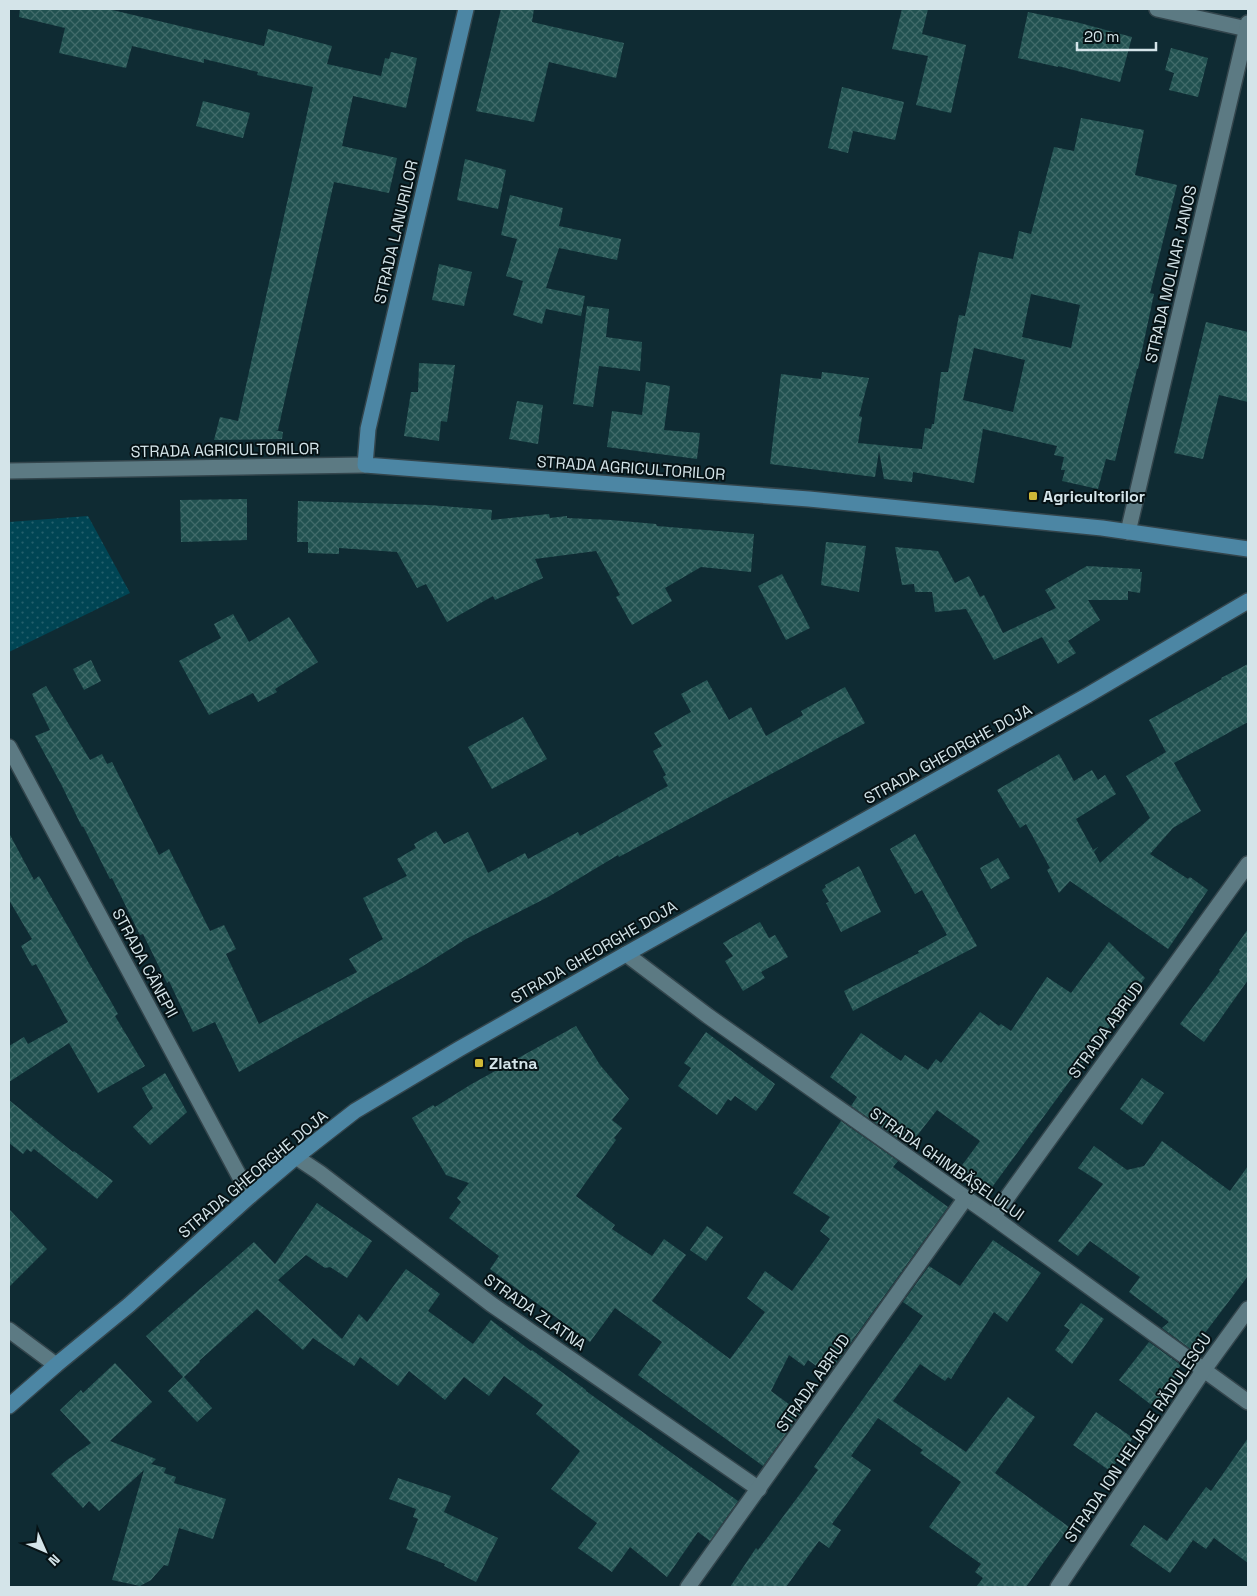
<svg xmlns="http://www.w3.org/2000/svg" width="1257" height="1596" font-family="'Space Grotesk',sans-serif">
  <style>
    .grass { fill: url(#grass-dots) }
    .building { fill: url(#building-cross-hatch); fill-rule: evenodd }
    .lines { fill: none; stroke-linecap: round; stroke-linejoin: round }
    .street-casing { stroke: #33454c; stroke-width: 18 }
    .secondary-casing { stroke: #33454c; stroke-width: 18 }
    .street { stroke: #5c7a83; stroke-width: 15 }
    .secondary { stroke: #4c86a4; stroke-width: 15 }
    .poi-dot { fill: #cfb837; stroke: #061215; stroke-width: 2 }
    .labels { text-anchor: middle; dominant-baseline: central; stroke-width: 4; stroke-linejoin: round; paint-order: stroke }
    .street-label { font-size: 16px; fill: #d4e4e9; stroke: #061215 }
    .poi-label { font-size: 16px; font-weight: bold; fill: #d4e4e9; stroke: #061215; text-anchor: start }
  </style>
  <defs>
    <pattern id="grass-dots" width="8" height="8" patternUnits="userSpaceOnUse" patternTransform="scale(1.25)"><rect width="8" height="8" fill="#004554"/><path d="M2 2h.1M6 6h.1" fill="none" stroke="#24606d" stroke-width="1.8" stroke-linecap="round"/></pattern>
    <pattern id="building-cross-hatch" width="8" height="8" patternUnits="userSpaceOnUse" patternTransform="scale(1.25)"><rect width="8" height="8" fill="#225251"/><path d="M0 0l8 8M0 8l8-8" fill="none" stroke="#416b6a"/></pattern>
  </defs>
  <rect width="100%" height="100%" fill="#0f2b33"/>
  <path class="grass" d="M 88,516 L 130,593 L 9,652 L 9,522 Z"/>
  <g class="building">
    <path d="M 20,9 L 108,9 L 264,46 L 268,29 L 332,46 L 327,64 L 381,76 L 385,58 L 389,59 L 391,52 L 417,58 L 406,108 L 353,96 L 342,146 L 397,158 L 389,193 L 334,182 L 278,430 L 275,430 L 283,432 L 282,439 L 214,440 L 220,417 L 238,421 L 313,87 L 257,75 L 258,72 L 204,59 L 204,63 L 132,46 L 126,68 L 59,53 L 65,28 L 19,17 Z"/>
    <path d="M 501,9 L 534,9 L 532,22 L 624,43 L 616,78 L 549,62 L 534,122 L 476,111 Z"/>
    <path d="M 902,9 L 928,9 L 922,34 L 966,45 L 951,113 L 916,105 L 928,56 L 892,49 Z"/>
    <path d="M 1028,12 L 1076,22 L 1132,37 L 1120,82 L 1058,66 L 1058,67 L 1018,58 Z"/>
    <path d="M 1171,48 L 1208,58 L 1198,97 L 1169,90 L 1174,73 L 1165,70 Z"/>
    <path d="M 842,87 L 904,102 L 895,140 L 853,131 L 848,153 L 828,148 Z"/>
    <path d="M 203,101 L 250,113 L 243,138 L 196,126 Z"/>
    <path d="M 1081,118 L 1144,130 L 1135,175 L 1177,185 L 1150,293 L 1154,294 L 1138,369 L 1137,369 L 1115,461 L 1106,459 L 1098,489 L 1062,481 L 1065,470 L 1061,470 L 1064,457 L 1054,455 L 1057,446 L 983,429 L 974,483 L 913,472 L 912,482 L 884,479 L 879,451 L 875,477 L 770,464 L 781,374 L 821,379 L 822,372 L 869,378 L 859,416 L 862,417 L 858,443 L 922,449 L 925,428 L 931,429 L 932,424 L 934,424 L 941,372 L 948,372 L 959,315 L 965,316 L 979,252 L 1013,259 L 1019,231 L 1031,234 L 1054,147 L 1074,151 ZM 1031,294 L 1080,305 L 1071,348 L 1022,337 ZM 974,348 L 1025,360 L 1013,412 L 963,400 Z"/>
    <path d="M 465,159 L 506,170 L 498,209 L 457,200 Z"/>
    <path d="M 510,195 L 563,208 L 559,226 L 621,239 L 617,260 L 559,248 L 546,288 L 585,296 L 581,316 L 546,309 L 542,324 L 513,315 L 523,281 L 506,276 L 517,239 L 501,235 Z"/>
    <path d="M 439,264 L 472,272 L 464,306 L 432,300 Z"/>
    <path d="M 587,306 L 609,309 L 606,337 L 642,342 L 640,371 L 599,366 L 593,407 L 573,404 Z"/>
    <path d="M 1206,322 L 1248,332 L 1248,402 L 1219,395 L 1203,459 L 1174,453 Z"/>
    <path d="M 419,363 L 455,365 L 447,422 L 441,421 L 439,441 L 404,436 L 411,392 L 418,392 Z"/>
    <path d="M 646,382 L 670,386 L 664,430 L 700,433 L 697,459 L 607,447 L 612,411 L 642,415 Z"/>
    <path d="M 517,401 L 543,405 L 538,444 L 509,439 Z"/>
    <path d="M 247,499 L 247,540 L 181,542 L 180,500 Z"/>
    <path d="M 298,501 L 429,505 L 492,510 L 491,520 L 549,514 L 550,518 L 567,516 L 567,518 L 611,520 L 656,524 L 657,526 L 754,534 L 751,572 L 701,567 L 665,588 L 672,601 L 632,625 L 616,597 L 620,595 L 596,551 L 535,559 L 543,578 L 495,600 L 493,596 L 447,622 L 426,584 L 417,588 L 397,552 L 339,548 L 339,554 L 308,553 L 308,542 L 297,542 Z"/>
    <path d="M 826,542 L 866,546 L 859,592 L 821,585 Z"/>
    <path d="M 895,547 L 938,551 L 955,583 L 969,576 L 980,597 L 984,595 L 1003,633 L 1056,608 L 1045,590 L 1087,566 L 1140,569 L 1140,572 L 1142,572 L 1140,593 L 1128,591 L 1128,600 L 1088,600 L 1100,620 L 1068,641 L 1076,653 L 1058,664 L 1042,637 L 994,660 L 966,609 L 935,612 L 932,592 L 915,592 L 914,584 L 902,585 Z"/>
    <path d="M 782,574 L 810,628 L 786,640 L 758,586 Z"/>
    <path d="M 233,614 L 249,642 L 289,617 L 318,662 L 275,689 L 277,692 L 258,702 L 253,693 L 209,715 L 179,661 L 221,638 L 214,624 Z"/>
    <path d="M 91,660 L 101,681 L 84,690 L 73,669 Z"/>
    <path d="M 1248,664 L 1248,722 L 1174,763 L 1201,811 L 1173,828 L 1150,854 L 1188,879 L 1190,877 L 1208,890 L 1168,949 L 1070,881 L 1059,893 L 1047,870 L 1050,868 L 1026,824 L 1020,828 L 997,790 L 1059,754 L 1074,781 L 1092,770 L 1098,780 L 1105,775 L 1116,794 L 1076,819 L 1093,850 L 1098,847 L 1094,852 L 1100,863 L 1150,818 L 1126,776 L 1166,752 L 1149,720 L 1222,679 L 1221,678 Z"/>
    <path d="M 707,680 L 729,720 L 751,707 L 766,736 L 803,715 L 801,711 L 845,687 L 865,723 L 619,857 L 618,855 L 548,897 L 466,939 L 423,966 L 239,1072 L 215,1022 L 193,1032 L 169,981 L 167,983 L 143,934 L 140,935 L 112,878 L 110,879 L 83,826 L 82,827 L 61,784 L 35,736 L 50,730 L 32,694 L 46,686 L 90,760 L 102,754 L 107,764 L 112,762 L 159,855 L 169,849 L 210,931 L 224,925 L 236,949 L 226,954 L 259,1024 L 357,972 L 349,959 L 383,939 L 363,898 L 407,876 L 397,859 L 416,848 L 414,844 L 436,831 L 444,844 L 468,832 L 488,873 L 525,853 L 528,859 L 578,832 L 580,836 L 668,786 L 663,777 L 666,775 L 653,751 L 662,746 L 654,733 L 691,712 L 681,694 Z"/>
    <path d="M 523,717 L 547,759 L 492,789 L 468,747 Z"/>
    <path d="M 9,833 L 34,880 L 39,876 L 118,1014 L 115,1016 L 145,1066 L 98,1093 L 69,1043 L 9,1082 L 9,1046 L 24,1037 L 28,1044 L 68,1022 L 36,964 L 32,966 L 21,946 L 32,939 L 9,900 Z"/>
    <path d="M 915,834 L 977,946 L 853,1011 L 844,991 L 919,953 L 918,951 L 947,935 L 922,890 L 915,894 L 890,849 Z"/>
    <path d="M 998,858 L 1010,878 L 991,889 L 980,868 Z"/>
    <path d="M 859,866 L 881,912 L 841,932 L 826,903 L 829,902 L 822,890 L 826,887 L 825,885 Z"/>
    <path d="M 760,922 L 769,938 L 775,935 L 788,957 L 761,972 L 765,978 L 743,991 L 725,961 L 733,956 L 723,943 Z"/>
    <path d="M 1248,929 L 1248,980 L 1204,1042 L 1180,1024 L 1220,971 L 1219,970 Z"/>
    <path d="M 1109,942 L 1145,978 L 990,1190 L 960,1168 L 980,1141 L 937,1110 L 909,1146 L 851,1106 L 857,1097 L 830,1077 L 861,1033 L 901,1061 L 905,1055 L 928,1070 L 936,1059 L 941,1063 L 980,1012 L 999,1026 L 1001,1024 L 1011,1031 L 1047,977 L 1071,993 Z"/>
    <path d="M 576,1026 L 600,1065 L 629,1099 L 612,1120 L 622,1128 L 614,1138 L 616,1140 L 576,1196 L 615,1225 L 612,1229 L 652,1256 L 664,1239 L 686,1255 L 652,1301 L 730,1359 L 765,1312 L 747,1298 L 765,1271 L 792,1291 L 830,1239 L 820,1231 L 830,1217 L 793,1193 L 841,1121 L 898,1161 L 893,1167 L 948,1207 L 829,1373 L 826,1373 L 808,1360 L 804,1366 L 789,1355 L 771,1391 L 801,1413 L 763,1466 L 638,1375 L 662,1342 L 615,1308 L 590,1342 L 490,1269 L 499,1256 L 449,1218 L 461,1202 L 457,1198 L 469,1183 L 446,1175 L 412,1118 L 433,1105 L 435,1107 L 470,1085 Z"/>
    <path d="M 706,1032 L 775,1084 L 764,1101 L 756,1111 L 735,1096 L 731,1101 L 728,1099 L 717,1115 L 678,1086 L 691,1068 L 684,1063 Z"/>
    <path d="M 165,1073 L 187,1112 L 150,1145 L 133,1127 L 153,1108 L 142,1088 Z"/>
    <path d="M 1142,1078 L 1164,1093 L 1142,1125 L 1120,1109 Z"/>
    <path d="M 9,1100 L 73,1152 L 74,1151 L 113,1181 L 97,1199 L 34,1149 L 31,1152 L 27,1149 L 23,1154 L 9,1143 Z"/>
    <path d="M 1162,1141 L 1230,1191 L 1248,1166 L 1248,1276 L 1192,1350 L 1162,1328 L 1169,1322 L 1129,1292 L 1140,1277 L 1090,1241 L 1078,1256 L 1058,1241 L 1103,1184 L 1078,1168 L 1094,1146 L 1127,1170 L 1144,1166 Z"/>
    <path d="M 317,1203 L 372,1241 L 347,1278 L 330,1267 L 325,1268 L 306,1255 L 278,1280 L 342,1339 L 359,1314 L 367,1322 L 406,1269 L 440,1294 L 428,1311 L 473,1344 L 491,1320 L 531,1351 L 532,1350 L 586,1390 L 586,1391 L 738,1501 L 710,1541 L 698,1532 L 667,1577 L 630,1547 L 612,1572 L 578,1548 L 597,1523 L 551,1489 L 580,1451 L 536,1414 L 543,1405 L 504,1376 L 489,1396 L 464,1377 L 445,1400 L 409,1371 L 398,1386 L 360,1357 L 354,1366 L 313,1338 L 303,1350 L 257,1309 L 199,1361 L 200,1362 L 184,1377 L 212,1408 L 197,1422 L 168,1391 L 183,1377 L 146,1336 L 254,1242 L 275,1264 Z"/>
    <path d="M 9,1209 L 47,1249 L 9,1287 Z"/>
    <path d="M 707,1226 L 723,1237 L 706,1261 L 690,1250 Z"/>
    <path d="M 993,1240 L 1041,1273 L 1007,1322 L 994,1312 L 951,1379 L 948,1377 L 945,1381 L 920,1364 L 893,1401 L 966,1452 L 1008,1397 L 1035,1417 L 995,1473 L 1069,1527 L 1026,1587 L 976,1587 L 983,1578 L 975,1572 L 981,1564 L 929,1527 L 961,1482 L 920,1453 L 923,1450 L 878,1418 L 851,1456 L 871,1470 L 832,1524 L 841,1530 L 829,1548 L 819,1541 L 786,1587 L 730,1587 L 756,1548 L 758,1550 L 818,1470 L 814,1467 L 922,1317 L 923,1316 L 903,1302 L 929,1266 L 960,1286 Z"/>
    <path d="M 1081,1303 L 1104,1319 L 1072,1364 L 1055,1350 L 1070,1330 L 1064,1326 Z"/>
    <path d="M 1149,1342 L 1181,1365 L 1176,1371 L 1179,1373 L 1154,1407 L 1119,1380 Z"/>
    <path d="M 115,1363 L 152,1402 L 110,1441 L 156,1459 L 151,1464 L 166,1468 L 164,1473 L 176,1477 L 174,1483 L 226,1499 L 213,1539 L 179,1528 L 168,1566 L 164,1565 L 151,1580 L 140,1586 L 112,1580 L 144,1470 L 99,1511 L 89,1501 L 83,1508 L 51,1474 L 67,1460 L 91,1443 L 60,1410 L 81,1390 L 83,1393 Z"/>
    <path d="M 1096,1412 L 1133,1438 L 1110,1471 L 1073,1445 Z"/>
    <path d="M 1248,1438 L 1248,1563 L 1214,1538 L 1206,1549 L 1193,1540 L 1170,1573 L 1130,1545 L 1144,1525 L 1167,1541 L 1206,1487 L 1211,1491 Z"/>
    <path d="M 398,1478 L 451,1496 L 444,1512 L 498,1538 L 476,1582 L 444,1566 L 445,1564 L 406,1549 L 418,1519 L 413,1517 L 416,1509 L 389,1499 Z"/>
  </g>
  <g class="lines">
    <defs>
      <g id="street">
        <path d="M 1157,9 L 1247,29"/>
        <path d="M 9,471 L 365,465"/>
        <path d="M 1128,532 L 1248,23"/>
        <path d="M 9,747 L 250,1196"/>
        <path d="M 626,954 L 708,1016 L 993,1217 L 1248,1402"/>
        <path d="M 296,1157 L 320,1173 L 491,1304 L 759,1489"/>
        <path d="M 993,1217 L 1248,864"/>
        <path d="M 9,1330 L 56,1365"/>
        <path d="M 688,1587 L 965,1199"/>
        <path d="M 1058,1587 L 1203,1371 L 1248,1309"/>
      </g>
      <g id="secondary">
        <path d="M 466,9 L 368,429 L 365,465 L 809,499 L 1102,528 L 1248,549"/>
        <path d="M 9,1406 L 56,1365 L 129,1305 L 250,1196 L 296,1157 L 355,1111 L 459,1049 L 626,954 L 1088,695 L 1248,601"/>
      </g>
    </defs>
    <use href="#street" class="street-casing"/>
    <use href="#secondary" class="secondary-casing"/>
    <use href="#street" class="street"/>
    <use href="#secondary" class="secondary"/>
  </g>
  <g class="poi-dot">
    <rect x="1028" y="491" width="10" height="10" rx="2.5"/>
    <rect x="474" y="1058" width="10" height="10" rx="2.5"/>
  </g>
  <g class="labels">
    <g class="street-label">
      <text transform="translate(396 232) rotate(-77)">STRADA LANURILOR</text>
      <text transform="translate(1171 274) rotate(-77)">STRADA MOLNAR JANOS</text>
      <text transform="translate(225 450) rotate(-1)">STRADA AGRICULTORILOR</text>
      <text transform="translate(631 468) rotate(4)">STRADA AGRICULTORILOR</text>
      <text transform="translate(948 754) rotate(-29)">STRADA GHEORGHE DOJA</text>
      <text transform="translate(594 952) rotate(-30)">STRADA GHEORGHE DOJA</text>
      <text transform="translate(145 963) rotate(62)">STRADA CÂNEPII</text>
      <text transform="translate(1106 1030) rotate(-54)">STRADA ABRUD</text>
      <text transform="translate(947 1164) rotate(35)">STRADA GHIMBĂȘELULUI</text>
      <text transform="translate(253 1174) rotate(-40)">STRADA GHEORGHE DOJA</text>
      <text transform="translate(535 1312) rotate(35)">STRADA ZLATNA</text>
      <text transform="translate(813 1383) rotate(-55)">STRADA ABRUD</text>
      <text transform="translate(1138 1438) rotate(-56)">STRADA ION HELIADE RĂDULESCU</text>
    </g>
    <g class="poi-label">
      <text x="1043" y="496">Agricultorilor</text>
      <text x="489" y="1063">Zlatna</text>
    </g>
  </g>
  <rect width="1257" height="1596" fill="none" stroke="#d4e4e9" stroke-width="20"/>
  <g transform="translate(45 1551) rotate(135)" stroke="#061215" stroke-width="4" paint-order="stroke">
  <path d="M0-4L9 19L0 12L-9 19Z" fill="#d4e4e9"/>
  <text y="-8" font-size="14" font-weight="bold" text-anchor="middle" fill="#d4e4e9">N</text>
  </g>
  <path d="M1077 42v8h79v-8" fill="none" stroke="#d4e4e9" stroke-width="2.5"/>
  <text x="1084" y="42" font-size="15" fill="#d4e4e9" stroke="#061215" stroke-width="4" paint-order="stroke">20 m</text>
</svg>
